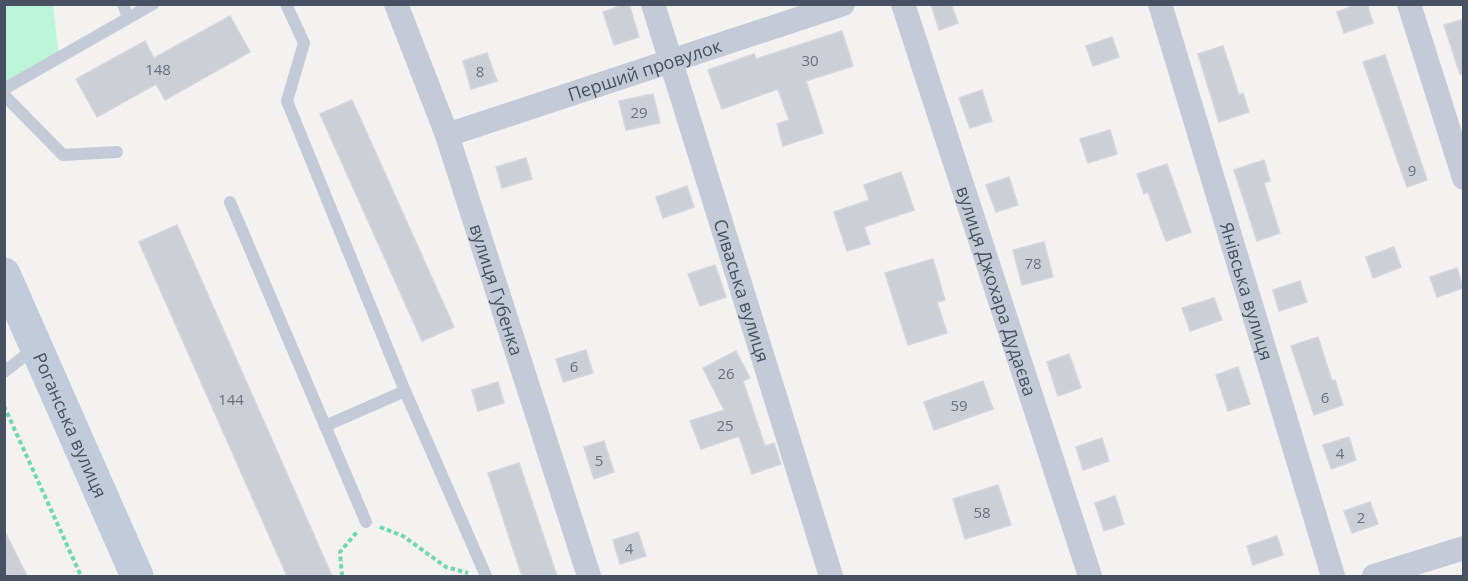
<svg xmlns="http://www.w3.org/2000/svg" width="1468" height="581" font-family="'Open Sans',sans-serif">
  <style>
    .green { fill: #bcf5d9 }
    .building { fill: #cdcfd7; stroke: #d5d6dd; stroke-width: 1.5 }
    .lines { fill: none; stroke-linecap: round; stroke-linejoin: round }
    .path { stroke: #70d7b2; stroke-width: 4; stroke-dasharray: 4.5 3; stroke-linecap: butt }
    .lane { stroke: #c4cbd7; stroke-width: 12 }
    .street { stroke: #c4cbd7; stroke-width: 24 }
    .secondary { stroke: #c2cbdc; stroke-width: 33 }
    .labels { text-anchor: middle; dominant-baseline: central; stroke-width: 5; stroke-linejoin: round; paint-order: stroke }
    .number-label { font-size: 15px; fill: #68707e }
    .street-label { font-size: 18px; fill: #475161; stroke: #fff }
  </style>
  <rect width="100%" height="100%" fill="#f4f1f1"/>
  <path class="green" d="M 4,5 L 53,5 L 59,58 L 4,90 Z"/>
  <g class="building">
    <path d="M 625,4 L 629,4 L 639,37 L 614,45 L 603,12 Z"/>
    <path d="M 931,4 L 951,4 L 958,23 L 939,30 Z"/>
    <path d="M 1358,4 L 1367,4 L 1373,23 L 1344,33 L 1337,12 Z"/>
    <path d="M 230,16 L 250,52 L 165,100 L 156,84 L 97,117 L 76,79 L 145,41 L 154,58 Z"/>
    <path d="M 1464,19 L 1464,73 L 1460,74 L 1444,25 Z"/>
    <path d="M 842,31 L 853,66 L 806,81 L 823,133 L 783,146 L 777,124 L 789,120 L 778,89 L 722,109 L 708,70 L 754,54 L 756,59 Z"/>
    <path d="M 1112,37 L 1119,57 L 1093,66 L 1086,46 Z"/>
    <path d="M 1223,46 L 1239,95 L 1243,93 L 1249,112 L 1219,122 L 1198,54 Z"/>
    <path d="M 487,53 L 497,81 L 471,89 L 463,61 Z"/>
    <path d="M 1385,55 L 1427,180 L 1407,187 L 1363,62 Z"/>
    <path d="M 982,90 L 992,121 L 970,128 L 959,98 Z"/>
    <path d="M 653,94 L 660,123 L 626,130 L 619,101 Z"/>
    <path d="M 352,100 L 454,327 L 422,341 L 320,114 Z"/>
    <path d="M 1110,130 L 1117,154 L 1088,163 L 1080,139 Z"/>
    <path d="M 526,158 L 532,179 L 502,188 L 496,167 Z"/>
    <path d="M 1264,160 L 1270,181 L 1264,183 L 1280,233 L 1257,241 L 1234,170 Z"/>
    <path d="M 1167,164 L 1191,232 L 1166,241 L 1148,192 L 1144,194 L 1137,174 Z"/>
    <path d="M 901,172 L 914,210 L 864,227 L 870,244 L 847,251 L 834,212 L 869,200 L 864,185 Z"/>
    <path d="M 1009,177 L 1018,205 L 996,212 L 986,185 Z"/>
    <path d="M 687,186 L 694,207 L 663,218 L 656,197 Z"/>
    <path d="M 177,225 L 273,442 L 332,576 L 287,576 L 139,242 Z"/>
    <path d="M 1044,242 L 1053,277 L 1022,285 L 1013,250 Z"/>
    <path d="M 1394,247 L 1401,267 L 1373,278 L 1366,257 Z"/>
    <path d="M 933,259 L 945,300 L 937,302 L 947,333 L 908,345 L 885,273 Z"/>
    <path d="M 715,265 L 726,297 L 700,306 L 688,274 Z"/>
    <path d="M 1457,268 L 1463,288 L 1437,297 L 1430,277 Z"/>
    <path d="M 1300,281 L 1307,302 L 1279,311 L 1273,290 Z"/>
    <path d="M 1214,298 L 1222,320 L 1190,331 L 1182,308 Z"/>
    <path d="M 1318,337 L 1332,381 L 1335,380 L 1343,405 L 1314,415 L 1291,346 Z"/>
    <path d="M 586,350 L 593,373 L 563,382 L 556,359 Z"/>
    <path d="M 736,351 L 750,378 L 743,381 L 765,446 L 774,443 L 781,464 L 752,474 L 739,436 L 701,449 L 690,421 L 724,410 L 703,368 Z"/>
    <path d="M 1069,354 L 1081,388 L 1058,396 L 1047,362 Z"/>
    <path d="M 1238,367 L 1250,404 L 1228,411 L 1216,375 Z"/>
    <path d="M 983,381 L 993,409 L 934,430 L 924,402 Z"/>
    <path d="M 498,382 L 504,403 L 478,411 L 472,390 Z"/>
    <path d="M 1349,437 L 1356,460 L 1331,469 L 1323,445 Z"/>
    <path d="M 1102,438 L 1109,461 L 1083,470 L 1076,447 Z"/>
    <path d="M 604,441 L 614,472 L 594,479 L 584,447 Z"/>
    <path d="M 519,463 L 557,576 L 522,576 L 488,473 Z"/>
    <path d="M 998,485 L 1011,525 L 965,539 L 953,499 Z"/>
    <path d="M 1115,496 L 1124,524 L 1104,531 L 1095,503 Z"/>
    <path d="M 1370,502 L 1378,524 L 1352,533 L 1344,511 Z"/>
    <path d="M 4,530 L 27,576 L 4,576 Z"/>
    <path d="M 638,532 L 646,556 L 620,564 L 613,540 Z"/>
    <path d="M 1277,536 L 1283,555 L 1253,565 L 1247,546 Z"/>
  </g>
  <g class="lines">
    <g class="path">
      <path d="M 4,406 L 81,576"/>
      <path d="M 380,527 L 403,536 L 446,567 L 468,573"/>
      <path d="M 342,576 L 340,552 L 357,532"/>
    </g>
    <g class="lane">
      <path d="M 123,4 L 128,18"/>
      <path d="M 286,4 L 304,43 L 287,101 L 405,391 L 486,576"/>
      <path d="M 4,89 L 153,4"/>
      <path d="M 4,95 L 63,155 L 117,152"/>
      <path d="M 230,202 L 366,522"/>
      <path d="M 4,372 L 36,347"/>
      <path d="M 325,426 L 405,391"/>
    </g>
    <g class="street">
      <path id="s1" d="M 396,4 L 447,135 L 589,576"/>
      <path id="s2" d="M 653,4 L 831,576"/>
      <path id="s3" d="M 903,4 L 1090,576"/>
      <path id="s4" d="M 1160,4 L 1333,576"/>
      <path d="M 1409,4 L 1464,178"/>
      <path id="s5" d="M 447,135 L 843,4"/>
      <path d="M 1374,576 L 1464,548"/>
    </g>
    <path class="secondary" id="s6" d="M 4,274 L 137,576"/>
  </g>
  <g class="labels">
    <g class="number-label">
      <text x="810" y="60">30</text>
      <text x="158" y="69">148</text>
      <text x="480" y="71">8</text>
      <text x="639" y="112">29</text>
      <text x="1412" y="170">9</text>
      <text x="1033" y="263">78</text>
      <text x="574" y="366">6</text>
      <text x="726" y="373">26</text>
      <text x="1325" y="397">6</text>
      <text x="231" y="399">144</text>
      <text x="959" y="405">59</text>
      <text x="725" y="425">25</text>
      <text x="1340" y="453">4</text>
      <text x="599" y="460">5</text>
      <text x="982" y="512">58</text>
      <text x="1361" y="517">2</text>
      <text x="629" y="548">4</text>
    </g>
    <g class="street-label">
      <text stroke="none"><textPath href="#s5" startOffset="208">Перший провулок</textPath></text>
      <text stroke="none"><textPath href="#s1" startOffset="303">вулиця Губенка</textPath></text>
      <text stroke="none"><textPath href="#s2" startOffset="300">Сиваська вулиця</textPath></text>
      <text stroke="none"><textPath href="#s3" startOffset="302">вулиця Джохара Дудаєва</textPath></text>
      <text stroke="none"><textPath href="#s4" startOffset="300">Янівська вулиця</textPath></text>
      <text stroke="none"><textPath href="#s6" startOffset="165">Роганська вулиця</textPath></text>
    </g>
  </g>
  <rect width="1468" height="581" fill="none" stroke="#475161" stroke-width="12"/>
</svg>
